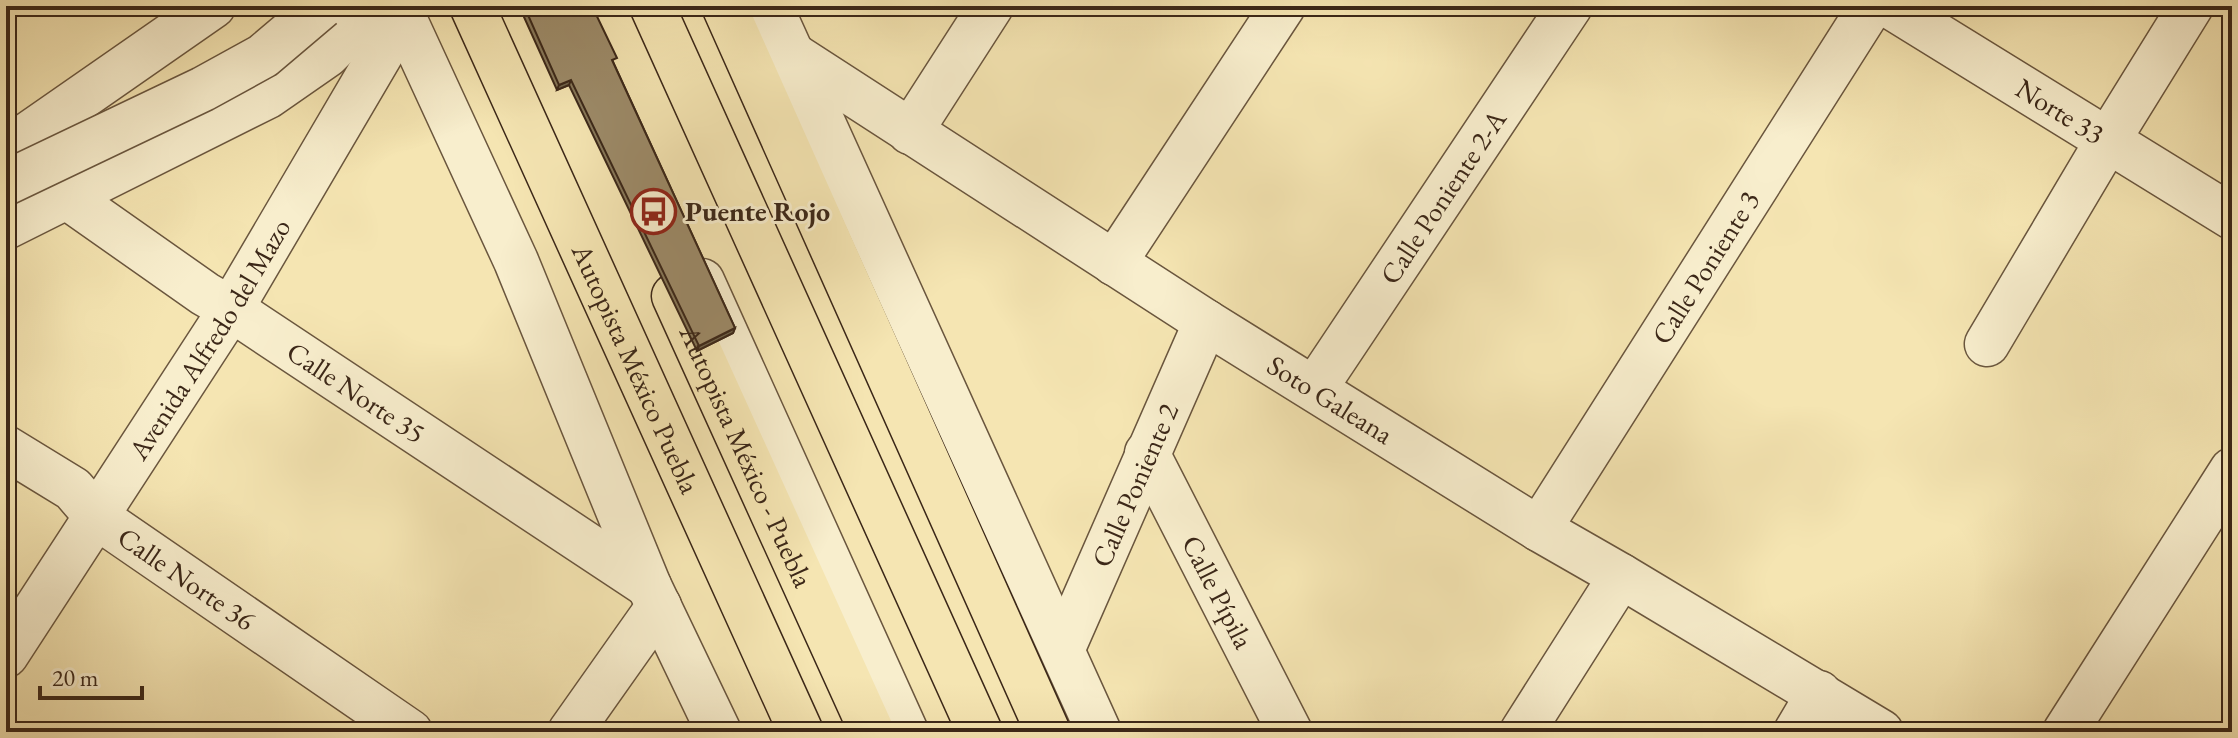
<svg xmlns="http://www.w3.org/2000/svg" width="2238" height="738" font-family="'EB Garamond',serif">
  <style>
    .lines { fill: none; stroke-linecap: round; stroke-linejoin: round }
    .minor-casing { stroke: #6a563e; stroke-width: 47 }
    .highway-casing { stroke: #3b2718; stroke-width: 47 }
    .minor { stroke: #f8eecd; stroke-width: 44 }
    .highway { stroke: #f5e5b2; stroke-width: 44 }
    .minor-bridge-casing { stroke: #6a563e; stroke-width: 47; stroke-linecap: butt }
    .minor-bridge { stroke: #f8eecd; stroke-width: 44 }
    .wall { fill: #867759; stroke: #3b2718; stroke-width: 2 }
    .shaded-wall { fill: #6d6149; stroke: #3b2718; stroke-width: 2 }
    .building { fill: #9c8a68; stroke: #3b2718; stroke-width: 2 }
    .labels { text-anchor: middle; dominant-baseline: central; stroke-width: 6; stroke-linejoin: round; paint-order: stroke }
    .street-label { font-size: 28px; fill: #3b2718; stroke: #f8eecd }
    .poi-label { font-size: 28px; font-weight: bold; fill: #3b2718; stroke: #f8eecd; text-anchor: start }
  </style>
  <rect width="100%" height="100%" fill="#f5e5b2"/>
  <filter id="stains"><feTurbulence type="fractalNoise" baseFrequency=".0025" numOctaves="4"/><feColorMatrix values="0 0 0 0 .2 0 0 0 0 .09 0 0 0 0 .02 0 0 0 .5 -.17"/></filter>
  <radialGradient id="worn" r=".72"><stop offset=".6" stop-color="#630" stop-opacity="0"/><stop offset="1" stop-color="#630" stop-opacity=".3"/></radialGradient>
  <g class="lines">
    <defs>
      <g id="minor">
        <path d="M 400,6 L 403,16 L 516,261 L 649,586 L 719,732"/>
        <path d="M 770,6 L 1099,732"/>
        <path id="s1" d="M 1890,6 L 2232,217"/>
        <path id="s2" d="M 790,53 L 1206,322 L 1539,529 L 1621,576 L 1881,732"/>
        <path d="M 910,132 L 991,6"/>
        <path id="s3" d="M 6,150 L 67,197 L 205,294 L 231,309 L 649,586"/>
        <path d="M 6,150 L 213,6"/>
        <path d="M 6,227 L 268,96 L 327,55 L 376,6"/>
        <path d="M 1114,263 L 1283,6"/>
        <path d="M 702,281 L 906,732"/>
        <path d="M 1987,344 L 2108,140 L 2191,6"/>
        <path id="s4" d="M 1315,388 L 1570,6"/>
        <path id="s5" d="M 6,448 L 73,489 L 97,517 L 410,732"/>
        <path id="s6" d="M 1147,453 L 1290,732"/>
        <path id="s7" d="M 1539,529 L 1871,6"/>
        <path id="s8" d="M 1063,648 L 1206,322"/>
        <path id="s9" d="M 6,655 L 231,309 L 403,16"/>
        <path d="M 570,732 L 659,606"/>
        <path d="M 1522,732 L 1621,576"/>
        <path d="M 1796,732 L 1819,693"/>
        <path d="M 2065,732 L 2232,470"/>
      </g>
      <g id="highway">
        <path id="s10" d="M 472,6 L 801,732"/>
        <path d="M 652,6 L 980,732"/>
        <path d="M 724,6 L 1048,732"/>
        <path id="s11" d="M 674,296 L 872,732"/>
      </g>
    </defs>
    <use href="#minor" class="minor-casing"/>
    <use href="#highway" class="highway-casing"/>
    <use href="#minor" class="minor"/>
    <use href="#highway" class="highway"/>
    <defs>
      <path id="minor-bridge" d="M 6,183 L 203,89 L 263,56 L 322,6"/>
    </defs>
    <use href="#minor-bridge" class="minor-bridge-casing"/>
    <use href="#minor-bridge" class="minor-bridge"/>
  </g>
  <path class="wall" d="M 519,6 L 592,6 L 614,64 L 735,328 L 733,333 L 697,351 L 569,85 L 557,90 Z"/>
  <g class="shaded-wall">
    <path d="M 571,80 L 569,85 L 557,90 L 559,85 Z"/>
    <path d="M 735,328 L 733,333 L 697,351 L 699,346 Z"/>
  </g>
  <path class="building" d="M 524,6 L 592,6 L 617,58 L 612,60 L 735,328 L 699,346 L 571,80 L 559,85 Z"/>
  <defs>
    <symbol id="bus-ring" viewBox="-11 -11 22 22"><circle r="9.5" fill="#f8eecd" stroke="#8f2418" stroke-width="1.5"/><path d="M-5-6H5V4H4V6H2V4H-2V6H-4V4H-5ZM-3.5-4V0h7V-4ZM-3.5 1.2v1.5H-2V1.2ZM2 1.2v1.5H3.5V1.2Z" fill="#8f2418"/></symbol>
  </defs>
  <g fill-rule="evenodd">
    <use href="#bus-ring" x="628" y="186" width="51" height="51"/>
  </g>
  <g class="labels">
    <g class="street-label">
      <text stroke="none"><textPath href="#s1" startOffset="200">Norte 33</textPath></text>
      <text stroke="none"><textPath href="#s4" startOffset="230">Calle Poniente 2-A</textPath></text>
      <text stroke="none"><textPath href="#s7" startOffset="310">Calle Poniente 3</textPath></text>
      <text stroke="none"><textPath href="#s9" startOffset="376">Avenida Alfredo del Mazo</textPath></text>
      <text stroke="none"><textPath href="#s10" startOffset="398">Autopista México Puebla</textPath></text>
      <text stroke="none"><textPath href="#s3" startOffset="426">Calle Norte 35</textPath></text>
      <text stroke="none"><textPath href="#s2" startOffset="642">Soto Galeana</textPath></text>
      <text stroke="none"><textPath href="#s11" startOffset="176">Autopista México - Puebla</textPath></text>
      <text stroke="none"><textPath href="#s8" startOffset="178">Calle Poniente 2</textPath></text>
      <text stroke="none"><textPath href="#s5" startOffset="224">Calle Norte 36</textPath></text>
      <text stroke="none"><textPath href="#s6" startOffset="156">Calle Pípila</textPath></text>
    </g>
    <g class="poi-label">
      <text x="685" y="211">Puente Rojo</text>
    </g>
  </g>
  <rect width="2238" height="738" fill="none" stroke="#f5e5b2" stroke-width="32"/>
  <rect x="8" y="8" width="2222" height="722" fill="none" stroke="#3b2718" stroke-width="4"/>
  <rect x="16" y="16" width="2206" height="706" fill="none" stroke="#3b2718" stroke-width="2"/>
  <path d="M40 686v12h102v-12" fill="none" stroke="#3b2718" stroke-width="4"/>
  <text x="52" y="686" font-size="24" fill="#3b2718" stroke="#f8eecd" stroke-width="6" paint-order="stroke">20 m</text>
  <rect width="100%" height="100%" filter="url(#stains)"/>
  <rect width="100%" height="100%" fill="url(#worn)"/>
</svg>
